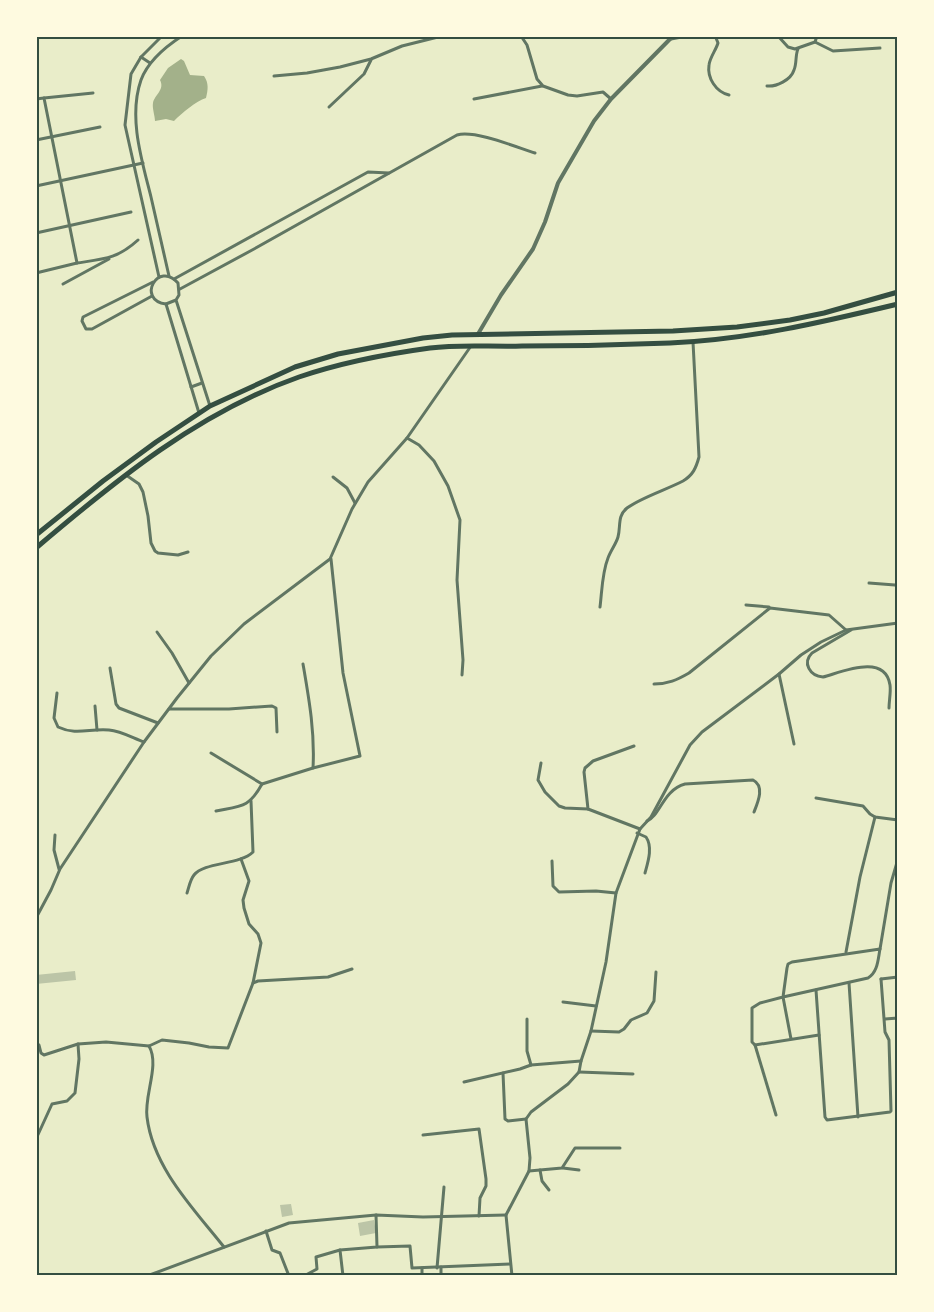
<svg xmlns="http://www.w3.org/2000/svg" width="934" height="1312" font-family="Literata,serif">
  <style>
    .water { fill: #a3b18a }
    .building { fill: #bcc5a7 }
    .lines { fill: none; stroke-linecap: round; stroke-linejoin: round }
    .minor { stroke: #617663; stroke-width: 3 }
    .tertiary { stroke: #617663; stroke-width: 4 }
    .trunk { stroke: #344e41; stroke-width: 5 }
    .neatline { fill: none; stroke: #344e41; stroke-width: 2 }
  </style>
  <rect width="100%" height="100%" fill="#e9edc9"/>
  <path class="water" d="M 181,59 L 184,61 L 190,75 L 204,76 C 209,83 208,90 206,98 C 196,101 182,113 174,121 L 166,119 L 155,121 C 155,116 152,108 153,103 C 155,94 165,90 160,80 L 168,68 Z"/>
  <g class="building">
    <path d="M 75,971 L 76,980 L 36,984 L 36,975 Z"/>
    <path d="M 291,1204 L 293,1215 L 282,1217 L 280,1205 Z"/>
    <path d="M 374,1220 L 376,1233 L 360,1236 L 358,1223 Z"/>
  </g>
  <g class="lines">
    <g class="minor">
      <path d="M 521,36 L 527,45 L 537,79 L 543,86 L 568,95 L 577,96 L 603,92 L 611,99"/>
      <path d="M 712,36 L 716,38 L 718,43 C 716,50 710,57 709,65 C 707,78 716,92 729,95"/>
      <path d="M 778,36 L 788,47 L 795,49 L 815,42 L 817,36"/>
      <path d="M 671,39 L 687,36"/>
      <path d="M 815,42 L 833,51 L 880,48"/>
      <path d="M 141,57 L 150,63"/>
      <path d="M 274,76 L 307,73 L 340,67 L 371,59 L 402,46 L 442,36"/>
      <path d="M 767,86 C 776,87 791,80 794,70 C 797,63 795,56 798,49"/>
      <path d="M 36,99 L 44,98"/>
      <path d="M 474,99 L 542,86"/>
      <path d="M 329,107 L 364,74 L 371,60"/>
      <path d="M 36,140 L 100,127"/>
      <path d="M 36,186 L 143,163"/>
      <path d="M 36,233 L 131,212"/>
      <path d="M 77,263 C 104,259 117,259 138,240"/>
      <path d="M 36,273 L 77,263 L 44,98 L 93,93"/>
      <path d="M 169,276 C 163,250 157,224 151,197 C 142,161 128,117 141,80 C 148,61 165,47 182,36"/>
      <path d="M 159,277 L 125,125 L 131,74 L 141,57 L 162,36"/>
      <path d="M 174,279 L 368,172 L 389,173"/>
      <path d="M 63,284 L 109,259"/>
      <path d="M 180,289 L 254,249 L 457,135 C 475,130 516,147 535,153"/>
      <path d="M 152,296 L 92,329 L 86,329 L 82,321 L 83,317 L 153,282"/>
      <path d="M 176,300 L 166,304 C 136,300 158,260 178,283 L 179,295 L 176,300 L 210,406"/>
      <path d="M 166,304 L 199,413"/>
      <path d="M 191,387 L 202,383"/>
      <path d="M 407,438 L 419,445 L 434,461 L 448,486 L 460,520 L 457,580 L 463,660 L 462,675"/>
      <path d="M 126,475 L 139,484 L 143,492 L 148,516 L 151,543 L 155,551 L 158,553 L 178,555 L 188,552"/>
      <path d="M 333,477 L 347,488 L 355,503"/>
      <path d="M 869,583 L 895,585 L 898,586"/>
      <path d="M 746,605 L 769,607"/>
      <path d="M 600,607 C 602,591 602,573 608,558 C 611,550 616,544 618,537 C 621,526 617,516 627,508 C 640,498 668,489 683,481 C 693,475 696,468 699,457 L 693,342"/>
      <path d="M 851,630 L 812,653 C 802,663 810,676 823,677 C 842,672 885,653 890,685 C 891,692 889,701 889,708"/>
      <path d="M 157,632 L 172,653 L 189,683"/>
      <path d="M 303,664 C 309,699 315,732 313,768"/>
      <path d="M 110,668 L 116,704 L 119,708 L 158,723"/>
      <path d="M 779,674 L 794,744"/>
      <path d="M 654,684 C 668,684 677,680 689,673 L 770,608 L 829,615 L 846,630"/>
      <path d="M 57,693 L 54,718 L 58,727 C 77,736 90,728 109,730 C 121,731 133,738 144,742"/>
      <path d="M 95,706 L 97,730"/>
      <path d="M 169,709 L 229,709 L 272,706 L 276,708 L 277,732"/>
      <path d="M 634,746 L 593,761 L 585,768 L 584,772 L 588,809 L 640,829"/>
      <path d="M 211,753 L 262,784 L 313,768 L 360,756 L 343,673 L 331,559"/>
      <path d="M 541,763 L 538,780 L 545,792 L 559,806 L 565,808 L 588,809"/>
      <path d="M 816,798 L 863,806 L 870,814 L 875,817 L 898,820"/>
      <path d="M 216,811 C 241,806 249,808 262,784"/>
      <path d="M 647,821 C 660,816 663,790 685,784 L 753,780 C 765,786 758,802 754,812"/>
      <path d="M 637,833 L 646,837 C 653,847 648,862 645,873"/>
      <path d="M 55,835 L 54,850 L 59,869"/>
      <path d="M 241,859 L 249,881 L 243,900 L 244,908 L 249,924 L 258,934 L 261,943 L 253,983"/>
      <path d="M 552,861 L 553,886 L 559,892 L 596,891 L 616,893"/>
      <path d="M 187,893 C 189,887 190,880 194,875 C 204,862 240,865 253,852 L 251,801"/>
      <path d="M 36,918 L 51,890 L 60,869 L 144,742 L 177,698 L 211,656 L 244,624 L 330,559 L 352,509 L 368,482 L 407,438 L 471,346"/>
      <path d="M 880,949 L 891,883 L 898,859"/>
      <path d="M 846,952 L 860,877 L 875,817"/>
      <path d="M 881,979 L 898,977"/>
      <path d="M 849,983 L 858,1117"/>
      <path d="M 816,990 L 825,1117 L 827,1120 L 890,1112 L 891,1111 L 889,1040 L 885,1032 L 881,979"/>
      <path d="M 563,1002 L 596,1006"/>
      <path d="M 527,1019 L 527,1051 L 531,1065 L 581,1061"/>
      <path d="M 885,1019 L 898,1018"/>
      <path d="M 591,1031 L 619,1032 L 624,1029 L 631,1020 L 647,1013 L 654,1001 L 656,972"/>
      <path d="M 791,1039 L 783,997 L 868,978 C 878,972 878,959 880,949 L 792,962 L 788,964 L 787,968 L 783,997 L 760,1003 L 752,1008 L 752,1042 L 755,1045 L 819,1035"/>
      <path d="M 36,1043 L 39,1045 L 41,1053 L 44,1055 L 78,1044 L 106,1042 L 149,1046 L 162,1040 L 189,1043 L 209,1047 L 228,1048 L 253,983 L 258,981 L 328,977 L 352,969"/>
      <path d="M 755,1045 L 776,1115"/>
      <path d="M 149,1046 C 160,1065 144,1095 147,1117 C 153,1168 194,1209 224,1247"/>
      <path d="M 579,1072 L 633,1074"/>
      <path d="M 503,1073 L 505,1119 L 508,1121 L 526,1119"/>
      <path d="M 464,1082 L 520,1069 L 531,1065"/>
      <path d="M 423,1135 L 479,1129 L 486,1179 L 486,1186 L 480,1198 L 479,1216"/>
      <path d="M 36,1139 L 52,1104 L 67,1101 L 75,1093 L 79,1059 L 78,1044"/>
      <path d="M 563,1168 L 579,1170"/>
      <path d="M 540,1170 L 542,1181 L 549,1190"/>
      <path d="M 529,1171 L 562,1168 L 575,1148 L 620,1148"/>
      <path d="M 266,1231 L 272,1250 L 280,1253 L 289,1276"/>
      <path d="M 377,1247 L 410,1246 L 412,1268 L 510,1264"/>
      <path d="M 441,1267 L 441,1276"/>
      <path d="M 437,1268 L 444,1187"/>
      <path d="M 676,1275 L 676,1276"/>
      <path d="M 147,1276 L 289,1223 L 376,1215 L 423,1217 L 506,1215"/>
      <path d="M 304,1276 L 317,1269 L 316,1257 L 340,1250"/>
      <path d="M 343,1276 L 340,1250 L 377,1247 L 376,1215"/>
      <path d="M 422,1276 L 422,1268"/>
      <path d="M 512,1276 L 506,1215 L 529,1171 L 530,1158 L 526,1119 L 531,1112 L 568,1084 L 579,1072 L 581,1061 L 591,1031 L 606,962 L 616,893 L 640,829 L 651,817 L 690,745 L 702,732 L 779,674 L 801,655 L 821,642 L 846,630 L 898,623"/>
    </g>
    <path class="tertiary" d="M 478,334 L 501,295 L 533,249 L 545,222 L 558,183 L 594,121 L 611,99 L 673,36"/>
    <g class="trunk">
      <path d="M 36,535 L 103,481 L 156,442 L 210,406 L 295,367 L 338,354 L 423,338 L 452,335 L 673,331 L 737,327 L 790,320 L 824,313 L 898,292"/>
      <path d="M 36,548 C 116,480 199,412 299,377 C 340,363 386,354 430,348 C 460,344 491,347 522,346 C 571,346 621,345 670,343 C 747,340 823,322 898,304"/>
    </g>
  </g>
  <rect width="934" height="1312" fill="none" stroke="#fefae0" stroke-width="75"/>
  <rect x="38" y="38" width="858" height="1236" class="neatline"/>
</svg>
